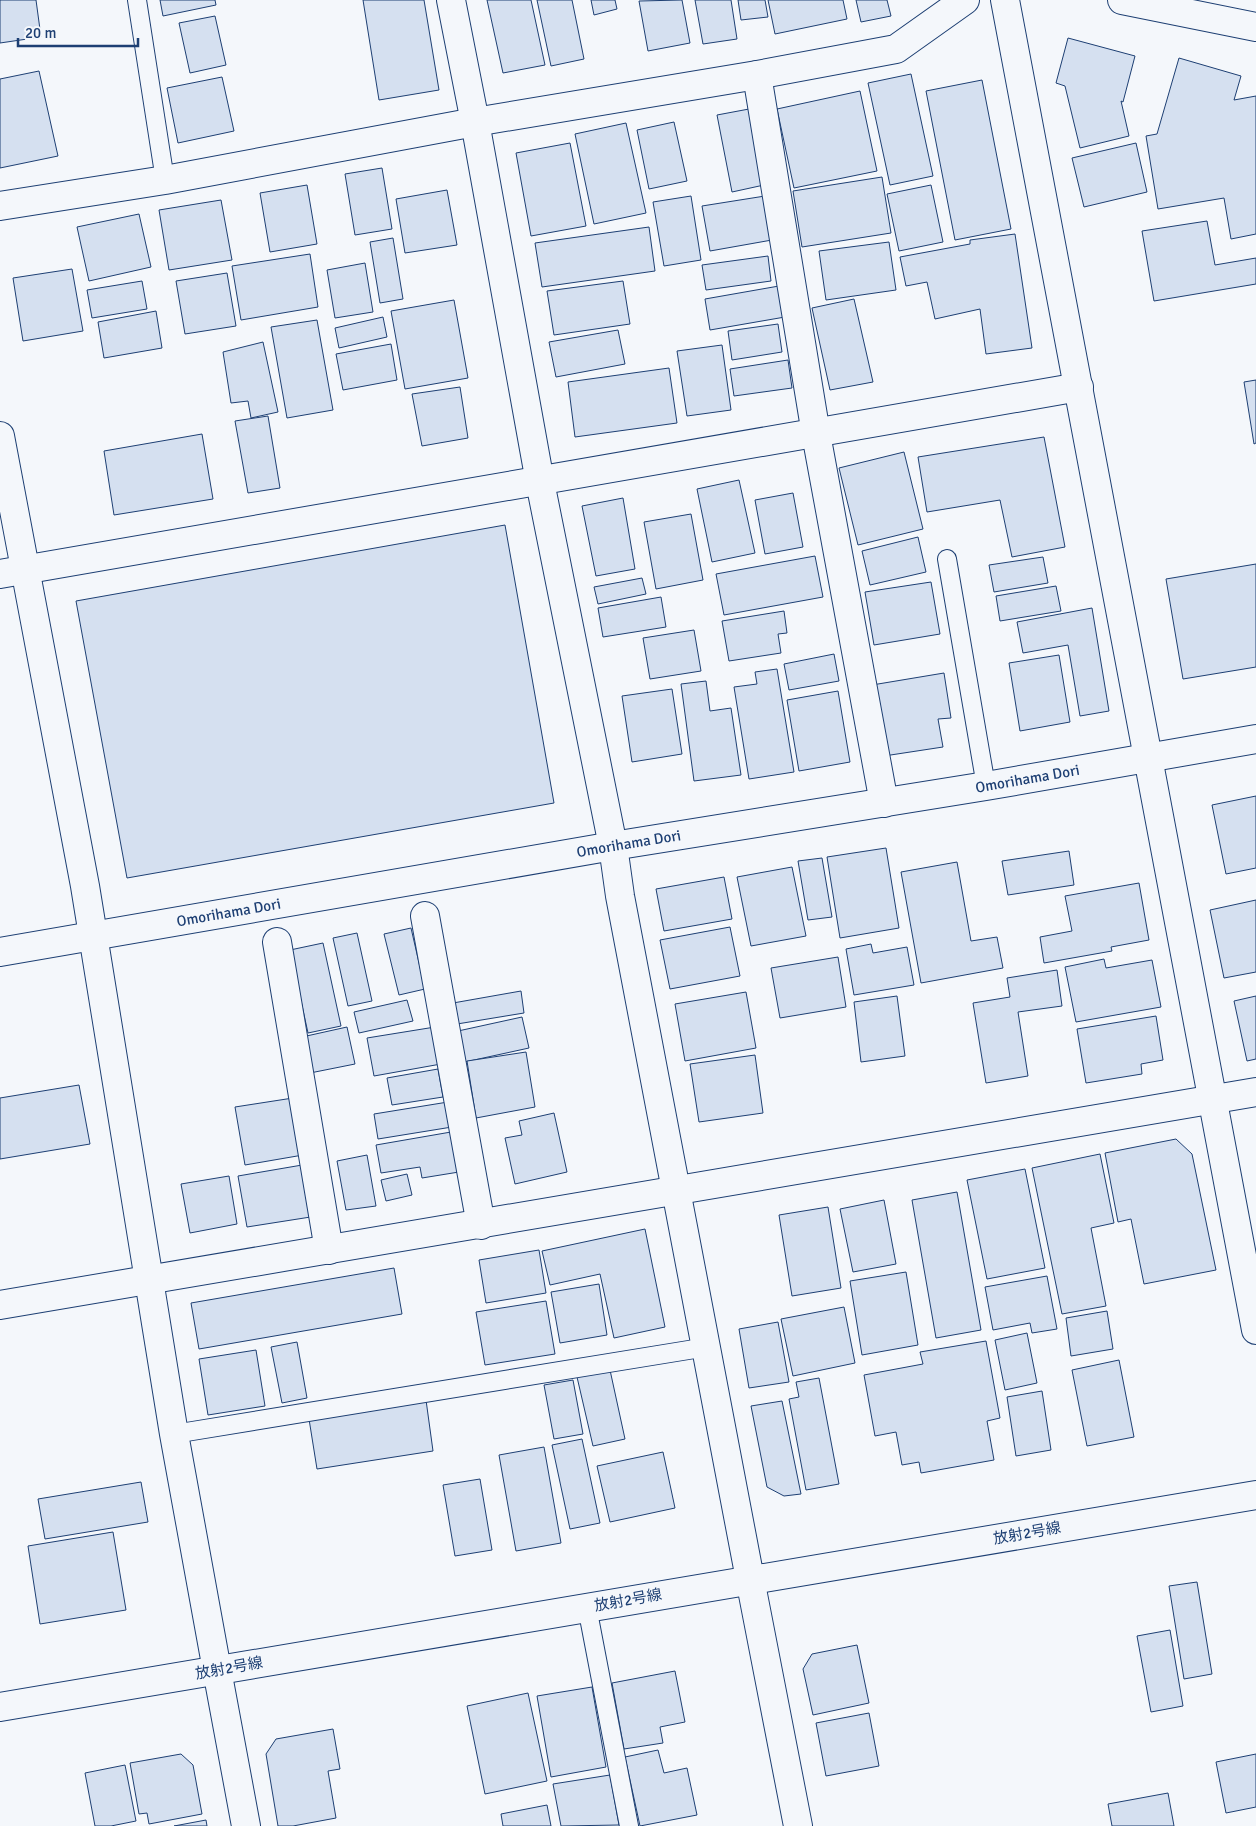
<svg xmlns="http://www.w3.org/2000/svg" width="1256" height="1826" font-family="Signika,'Noto Sans JP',sans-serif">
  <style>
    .building { fill: #d5e0f0; stroke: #1d3f73 }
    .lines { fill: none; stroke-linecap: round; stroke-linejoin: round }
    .service-casing { stroke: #1d3f73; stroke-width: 20 }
    .minor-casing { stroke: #1d3f73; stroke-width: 30 }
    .tertiary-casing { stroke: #1d3f73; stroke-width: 30 }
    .service { stroke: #f4f7fb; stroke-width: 18 }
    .minor { stroke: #f4f7fb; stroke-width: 28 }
    .tertiary { stroke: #f4f7fb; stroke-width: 28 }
    .labels { text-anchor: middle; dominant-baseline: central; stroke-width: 4; stroke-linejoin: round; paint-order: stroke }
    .street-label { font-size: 15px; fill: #1d3f73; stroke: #f4f7fb }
  </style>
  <rect width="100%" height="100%" fill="#f4f7fb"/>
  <g class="building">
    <path d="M 0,0 L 36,0 L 41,37 L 0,43 Z"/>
    <path d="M 160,0 L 215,0 L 216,5 L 163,16 Z"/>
    <path d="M 363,0 L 424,0 L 439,90 L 379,100 Z"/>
    <path d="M 487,0 L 531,0 L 545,65 L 503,73 Z"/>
    <path d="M 537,0 L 572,0 L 584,59 L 551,66 Z"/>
    <path d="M 591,0 L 615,0 L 617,9 L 594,15 Z"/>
    <path d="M 682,0 L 690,43 L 648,51 L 639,1 Z"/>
    <path d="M 695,0 L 731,0 L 737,39 L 703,44 Z"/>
    <path d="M 738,0 L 765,0 L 768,17 L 741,20 Z"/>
    <path d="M 768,0 L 843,0 L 847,19 L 775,34 Z"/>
    <path d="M 856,0 L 887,0 L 891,16 L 861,22 Z"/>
    <path d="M 215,16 L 226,65 L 190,73 L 179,23 Z"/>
    <path d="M 1068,38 L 1135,56 L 1123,102 L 1121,101 L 1129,136 L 1080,148 L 1065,86 L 1056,83 Z"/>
    <path d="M 1179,58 L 1241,76 L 1234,100 L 1256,96 L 1256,234 L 1231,239 L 1224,198 L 1158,209 L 1146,136 L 1157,134 Z"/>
    <path d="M 39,71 L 58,156 L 0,168 L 0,79 Z"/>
    <path d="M 911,74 L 933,176 L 890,185 L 868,83 Z"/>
    <path d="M 222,77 L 234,131 L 178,143 L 167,88 Z"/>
    <path d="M 982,80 L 1011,229 L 955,240 L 926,91 Z"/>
    <path d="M 860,91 L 877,171 L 794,188 L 777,109 Z"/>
    <path d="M 749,109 L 764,185 L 732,192 L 717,115 Z"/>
    <path d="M 674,122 L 687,181 L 649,189 L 637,130 Z"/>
    <path d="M 626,123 L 646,213 L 594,224 L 575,134 Z"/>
    <path d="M 570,143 L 586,226 L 531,236 L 516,153 Z"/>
    <path d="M 1136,143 L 1147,192 L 1084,207 L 1072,158 Z"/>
    <path d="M 382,168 L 392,229 L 355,235 L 345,174 Z"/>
    <path d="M 882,177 L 891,233 L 802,247 L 793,191 Z"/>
    <path d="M 307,185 L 317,244 L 270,252 L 260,193 Z"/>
    <path d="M 931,185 L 943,242 L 899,251 L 887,194 Z"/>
    <path d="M 447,190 L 457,245 L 405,253 L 396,199 Z"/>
    <path d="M 691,196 L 701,260 L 664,266 L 653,202 Z"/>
    <path d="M 765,196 L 772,240 L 710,251 L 702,206 Z"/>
    <path d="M 221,200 L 232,260 L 169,270 L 159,210 Z"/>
    <path d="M 139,214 L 151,267 L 89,281 L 77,227 Z"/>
    <path d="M 1207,221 L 1215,265 L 1256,258 L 1256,284 L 1154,301 L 1142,231 Z"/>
    <path d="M 649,227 L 655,271 L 542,287 L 535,243 Z"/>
    <path d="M 1015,234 L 1032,348 L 986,354 L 980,309 L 935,319 L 927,282 L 906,286 L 900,257 L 970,244 L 970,240 Z"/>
    <path d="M 393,238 L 403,299 L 380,303 L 370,242 Z"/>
    <path d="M 889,242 L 896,290 L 826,300 L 819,251 Z"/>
    <path d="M 310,254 L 318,307 L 241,320 L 232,266 Z"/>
    <path d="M 768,256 L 771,281 L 706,290 L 702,265 Z"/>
    <path d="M 365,263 L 373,312 L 335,318 L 327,270 Z"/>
    <path d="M 72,269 L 83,331 L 23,341 L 13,278 Z"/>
    <path d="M 227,273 L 236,326 L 185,334 L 176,281 Z"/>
    <path d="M 142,281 L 147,309 L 92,318 L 87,290 Z"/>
    <path d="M 623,281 L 630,324 L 554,335 L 547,291 Z"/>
    <path d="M 779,286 L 785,317 L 710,330 L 705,299 Z"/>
    <path d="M 854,299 L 873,382 L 830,390 L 812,308 Z"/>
    <path d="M 454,300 L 468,378 L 405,389 L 391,311 Z"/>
    <path d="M 156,311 L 162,348 L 104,358 L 98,322 Z"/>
    <path d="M 383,317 L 387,337 L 339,348 L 335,328 Z"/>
    <path d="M 317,320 L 333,410 L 287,418 L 271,327 Z"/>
    <path d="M 778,324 L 782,352 L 732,360 L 728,331 Z"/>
    <path d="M 618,330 L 625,364 L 556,377 L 549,342 Z"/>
    <path d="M 263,342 L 278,412 L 251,418 L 248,401 L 231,403 L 223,352 Z"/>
    <path d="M 391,344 L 397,380 L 343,390 L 336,354 Z"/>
    <path d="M 722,345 L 731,410 L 687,416 L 677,351 Z"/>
    <path d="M 788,360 L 792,388 L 734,396 L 730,369 Z"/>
    <path d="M 669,368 L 677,423 L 575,437 L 568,382 Z"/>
    <path d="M 1256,380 L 1256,443 L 1254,444 L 1244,382 Z"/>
    <path d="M 460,387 L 468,438 L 422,446 L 412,394 Z"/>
    <path d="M 268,416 L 280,488 L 248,493 L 235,421 Z"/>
    <path d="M 202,434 L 213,499 L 114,515 L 104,451 Z"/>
    <path d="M 1044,437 L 1065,547 L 1012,557 L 1000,500 L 927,512 L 918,457 Z"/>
    <path d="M 904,452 L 923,529 L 858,545 L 839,468 Z"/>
    <path d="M 739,480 L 755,553 L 712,562 L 697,489 Z"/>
    <path d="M 793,493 L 803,547 L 765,554 L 755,500 Z"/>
    <path d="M 623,498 L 635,569 L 596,576 L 582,506 Z"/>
    <path d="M 691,514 L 703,580 L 656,589 L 644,522 Z"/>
    <path d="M 505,525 L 554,803 L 127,878 L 76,601 Z"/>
    <path d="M 918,537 L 926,572 L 870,585 L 862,551 Z"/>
    <path d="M 815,556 L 823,597 L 724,615 L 716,574 Z"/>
    <path d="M 1043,557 L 1048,583 L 994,592 L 989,565 Z"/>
    <path d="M 1256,564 L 1256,667 L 1183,679 L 1166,579 Z"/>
    <path d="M 642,578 L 646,594 L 598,604 L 594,587 Z"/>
    <path d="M 931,582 L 940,634 L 874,645 L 865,592 Z"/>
    <path d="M 1056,586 L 1061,611 L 1000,621 L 996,596 Z"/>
    <path d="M 661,597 L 666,627 L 603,637 L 598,608 Z"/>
    <path d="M 1092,608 L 1109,711 L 1080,716 L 1068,645 L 1023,653 L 1017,622 Z"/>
    <path d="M 784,611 L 787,633 L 778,634 L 781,653 L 729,661 L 722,621 Z"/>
    <path d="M 694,630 L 701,671 L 650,679 L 643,638 Z"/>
    <path d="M 834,654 L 839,681 L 789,690 L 784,664 Z"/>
    <path d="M 1059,655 L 1070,722 L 1020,731 L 1009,663 Z"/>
    <path d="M 777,669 L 794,772 L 749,779 L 734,687 L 757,684 L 755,672 Z"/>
    <path d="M 944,673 L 951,718 L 938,719 L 943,747 L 884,756 L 872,685 Z"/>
    <path d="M 706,681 L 710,711 L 731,708 L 741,775 L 694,781 L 681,684 Z"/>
    <path d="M 672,689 L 682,754 L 632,762 L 622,696 Z"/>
    <path d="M 838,691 L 850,762 L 799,771 L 787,700 Z"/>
    <path d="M 1256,796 L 1256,868 L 1226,874 L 1212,805 Z"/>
    <path d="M 886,848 L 899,928 L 840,938 L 827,857 Z"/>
    <path d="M 1069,851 L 1074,885 L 1008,895 L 1002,861 Z"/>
    <path d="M 822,858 L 832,917 L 808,920 L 798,861 Z"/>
    <path d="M 957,862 L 971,941 L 997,937 L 1003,968 L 921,983 L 901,872 Z"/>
    <path d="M 792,867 L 806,936 L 751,946 L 737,877 Z"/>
    <path d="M 724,877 L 732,919 L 664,931 L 656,889 Z"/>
    <path d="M 1139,883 L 1149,940 L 1111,947 L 1112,951 L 1044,963 L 1040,937 L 1072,931 L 1065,896 Z"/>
    <path d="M 1256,900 L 1256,972 L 1224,978 L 1210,910 Z"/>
    <path d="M 730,927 L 740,976 L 670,989 L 660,940 Z"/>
    <path d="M 411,928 L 425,989 L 399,995 L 384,934 Z"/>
    <path d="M 357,933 L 372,1001 L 348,1006 L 333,938 Z"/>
    <path d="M 323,943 L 341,1026 L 308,1033 L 290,950 Z"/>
    <path d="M 871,944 L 873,953 L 907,947 L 914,985 L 854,995 L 846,949 Z"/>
    <path d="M 838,957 L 846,1007 L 780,1018 L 771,968 Z"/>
    <path d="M 1104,959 L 1106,968 L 1152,960 L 1161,1007 L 1076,1022 L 1065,967 Z"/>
    <path d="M 1057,970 L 1062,1006 L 1018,1012 L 1028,1076 L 986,1083 L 973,1003 L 1010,997 L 1007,978 Z"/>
    <path d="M 521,991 L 524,1013 L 457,1024 L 453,1003 Z"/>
    <path d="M 746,992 L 756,1048 L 685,1061 L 675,1004 Z"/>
    <path d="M 897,996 L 905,1056 L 861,1062 L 854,1002 Z"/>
    <path d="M 1256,996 L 1256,1059 L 1247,1061 L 1234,1001 Z"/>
    <path d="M 407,1000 L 413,1021 L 359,1033 L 354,1012 Z"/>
    <path d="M 1156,1016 L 1163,1060 L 1141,1064 L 1142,1074 L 1086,1083 L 1077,1029 Z"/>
    <path d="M 522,1017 L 529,1048 L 465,1062 L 458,1031 Z"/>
    <path d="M 347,1027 L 355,1064 L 310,1073 L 302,1037 Z"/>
    <path d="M 435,1027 L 441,1064 L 374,1076 L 367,1038 Z"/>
    <path d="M 526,1052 L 535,1107 L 476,1118 L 467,1061 Z"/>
    <path d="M 755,1055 L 763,1113 L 699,1122 L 690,1064 Z"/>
    <path d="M 438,1069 L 443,1097 L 392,1105 L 387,1078 Z"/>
    <path d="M 79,1085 L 90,1144 L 0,1159 L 0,1098 Z"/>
    <path d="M 293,1098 L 303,1155 L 245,1165 L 235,1107 Z"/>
    <path d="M 448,1102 L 452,1127 L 378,1139 L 374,1114 Z"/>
    <path d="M 554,1113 L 567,1172 L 515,1184 L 505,1138 L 522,1135 L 519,1121 Z"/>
    <path d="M 451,1132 L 459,1172 L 422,1178 L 420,1167 L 381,1173 L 376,1145 Z"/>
    <path d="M 1176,1139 L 1192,1154 L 1216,1270 L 1144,1284 L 1131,1219 L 1118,1222 L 1105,1153 Z"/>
    <path d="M 1100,1154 L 1114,1223 L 1091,1228 L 1106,1306 L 1062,1314 L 1032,1168 Z"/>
    <path d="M 367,1155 L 376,1206 L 346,1210 L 337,1161 Z"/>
    <path d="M 308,1164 L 317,1216 L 247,1227 L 238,1176 Z"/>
    <path d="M 1025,1169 L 1045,1268 L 987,1279 L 967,1180 Z"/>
    <path d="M 407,1174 L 412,1195 L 386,1201 L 381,1180 Z"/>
    <path d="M 229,1176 L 237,1224 L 190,1233 L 181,1184 Z"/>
    <path d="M 957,1192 L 981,1330 L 936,1338 L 912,1200 Z"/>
    <path d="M 884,1200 L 896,1264 L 853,1272 L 840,1209 Z"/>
    <path d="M 828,1207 L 841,1288 L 792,1296 L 779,1215 Z"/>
    <path d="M 645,1229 L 665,1327 L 614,1338 L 600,1274 L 550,1285 L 542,1251 Z"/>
    <path d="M 539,1250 L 546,1293 L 486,1303 L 479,1260 Z"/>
    <path d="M 394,1268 L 402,1314 L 199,1349 L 191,1303 Z"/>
    <path d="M 906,1272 L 918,1345 L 862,1355 L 850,1281 Z"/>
    <path d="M 1047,1276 L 1057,1329 L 1032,1333 L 1030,1323 L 993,1330 L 985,1287 Z"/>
    <path d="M 599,1284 L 607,1335 L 560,1343 L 551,1292 Z"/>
    <path d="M 546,1301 L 555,1354 L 485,1365 L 476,1312 Z"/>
    <path d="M 844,1307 L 855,1363 L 793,1376 L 781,1319 Z"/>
    <path d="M 1107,1311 L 1113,1349 L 1071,1356 L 1066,1318 Z"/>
    <path d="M 778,1322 L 789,1382 L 749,1388 L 739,1329 Z"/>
    <path d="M 1027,1333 L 1037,1383 L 1005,1390 L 995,1340 Z"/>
    <path d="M 986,1341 L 1000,1418 L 987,1421 L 994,1460 L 921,1473 L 919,1462 L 902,1465 L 896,1432 L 875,1436 L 864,1375 L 923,1364 L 920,1352 Z"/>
    <path d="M 297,1342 L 307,1398 L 282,1403 L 271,1347 Z"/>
    <path d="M 256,1350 L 265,1406 L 208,1415 L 199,1359 Z"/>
    <path d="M 1119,1360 L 1134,1437 L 1087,1446 L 1072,1370 Z"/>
    <path d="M 610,1370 L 625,1439 L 593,1446 L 577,1377 Z"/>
    <path d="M 819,1378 L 839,1484 L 806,1490 L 789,1399 L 799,1397 L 796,1382 Z"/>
    <path d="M 573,1380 L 583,1434 L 554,1439 L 544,1385 Z"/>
    <path d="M 1042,1391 L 1051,1450 L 1016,1456 L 1007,1397 Z"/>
    <path d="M 426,1400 L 433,1451 L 317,1469 L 309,1419 Z"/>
    <path d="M 782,1401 L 801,1494 L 784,1496 L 767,1487 L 751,1406 Z"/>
    <path d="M 582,1439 L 600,1523 L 570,1529 L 552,1445 Z"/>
    <path d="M 544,1447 L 561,1543 L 516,1551 L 499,1455 Z"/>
    <path d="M 663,1452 L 675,1508 L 610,1522 L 597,1466 Z"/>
    <path d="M 480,1479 L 492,1550 L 455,1556 L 443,1485 Z"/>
    <path d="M 141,1482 L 148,1522 L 45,1539 L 38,1499 Z"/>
    <path d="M 113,1532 L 126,1610 L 40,1624 L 28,1546 Z"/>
    <path d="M 1197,1582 L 1212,1674 L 1184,1679 L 1169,1586 Z"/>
    <path d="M 1170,1630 L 1183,1706 L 1151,1712 L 1137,1636 Z"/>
    <path d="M 857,1645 L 869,1703 L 813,1715 L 803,1669 L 812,1654 Z"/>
    <path d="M 675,1671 L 685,1722 L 660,1727 L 663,1743 L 624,1749 L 612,1683 Z"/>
    <path d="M 592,1687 L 606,1767 L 551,1777 L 537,1696 Z"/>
    <path d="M 528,1693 L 547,1781 L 485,1794 L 467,1706 Z"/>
    <path d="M 869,1713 L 879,1766 L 826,1776 L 816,1723 Z"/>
    <path d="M 333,1729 L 340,1769 L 328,1771 L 336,1818 L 293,1826 L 278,1826 L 266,1754 L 276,1739 Z"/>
    <path d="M 658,1750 L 664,1773 L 687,1768 L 697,1815 L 640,1826 L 625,1757 Z"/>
    <path d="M 181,1754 L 193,1765 L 202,1814 L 149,1824 L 147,1813 L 139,1814 L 130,1763 Z"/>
    <path d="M 1256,1754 L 1256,1807 L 1226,1813 L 1216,1762 Z"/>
    <path d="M 125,1765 L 136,1821 L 111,1826 L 95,1826 L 85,1773 Z"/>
    <path d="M 610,1775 L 619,1825 L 561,1826 L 553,1784 Z"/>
    <path d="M 1168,1793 L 1174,1826 L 1112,1826 L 1108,1804 Z"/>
    <path d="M 547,1805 L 551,1826 L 503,1826 L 501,1814 Z"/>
    <path d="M 206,1820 L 207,1826 L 174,1826 Z"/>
  </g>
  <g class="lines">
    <defs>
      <g id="service">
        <path d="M 137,0 L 165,180"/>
        <path d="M 947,559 L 986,786"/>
        <path d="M 174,1434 L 707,1347"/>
        <path d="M 587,1607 L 629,1826"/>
      </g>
      <g id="minor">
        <path d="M 451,0 L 475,122 L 540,482 L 613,846 L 620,896 L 750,1579"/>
        <path d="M 757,75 L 816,434 L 884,803"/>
        <path d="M 0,206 L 165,180 L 475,122 L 757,75 L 896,49 L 965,0"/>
        <path d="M 0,574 L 1079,387"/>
        <path d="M 425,916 L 481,1225"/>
        <path d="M 277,942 L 329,1250"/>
        <path d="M 0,1305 L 1256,1092"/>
        <path d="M 217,1670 L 246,1826"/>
      </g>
      <g id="tertiary">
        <path d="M 1005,0 L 1256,1330"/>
        <path d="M 1122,0 L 1256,27"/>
        <path d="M 0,436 L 85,886 L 174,1434 L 217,1670"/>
        <path id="s1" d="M 0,952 L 613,846 L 986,786 L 1256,739"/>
        <path d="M 750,1579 L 798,1826"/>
        <path d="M 0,1707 L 1256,1495"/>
      </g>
    </defs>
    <use href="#service" class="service-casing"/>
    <use href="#minor" class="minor-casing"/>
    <use href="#tertiary" class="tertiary-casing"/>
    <use href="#service" class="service"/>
    <use href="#minor" class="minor"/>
    <use href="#tertiary" class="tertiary"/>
  </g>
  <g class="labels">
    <g class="street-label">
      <text stroke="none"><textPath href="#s1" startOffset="1042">Omorihama Dori</textPath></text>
      <text stroke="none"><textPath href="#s1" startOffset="638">Omorihama Dori</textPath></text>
      <text stroke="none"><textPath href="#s1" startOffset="232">Omorihama Dori</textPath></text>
      <text transform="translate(1027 1533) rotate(-10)">放射2号線</text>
      <text transform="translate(628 1600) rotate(-10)">放射2号線</text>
      <text transform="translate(229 1668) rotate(-10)">放射2号線</text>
    </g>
  </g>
  <path d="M18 38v8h120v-8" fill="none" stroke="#1d3f73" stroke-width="2.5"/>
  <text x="25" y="38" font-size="15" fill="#1d3f73" stroke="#f4f7fb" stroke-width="4" paint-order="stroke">20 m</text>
</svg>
